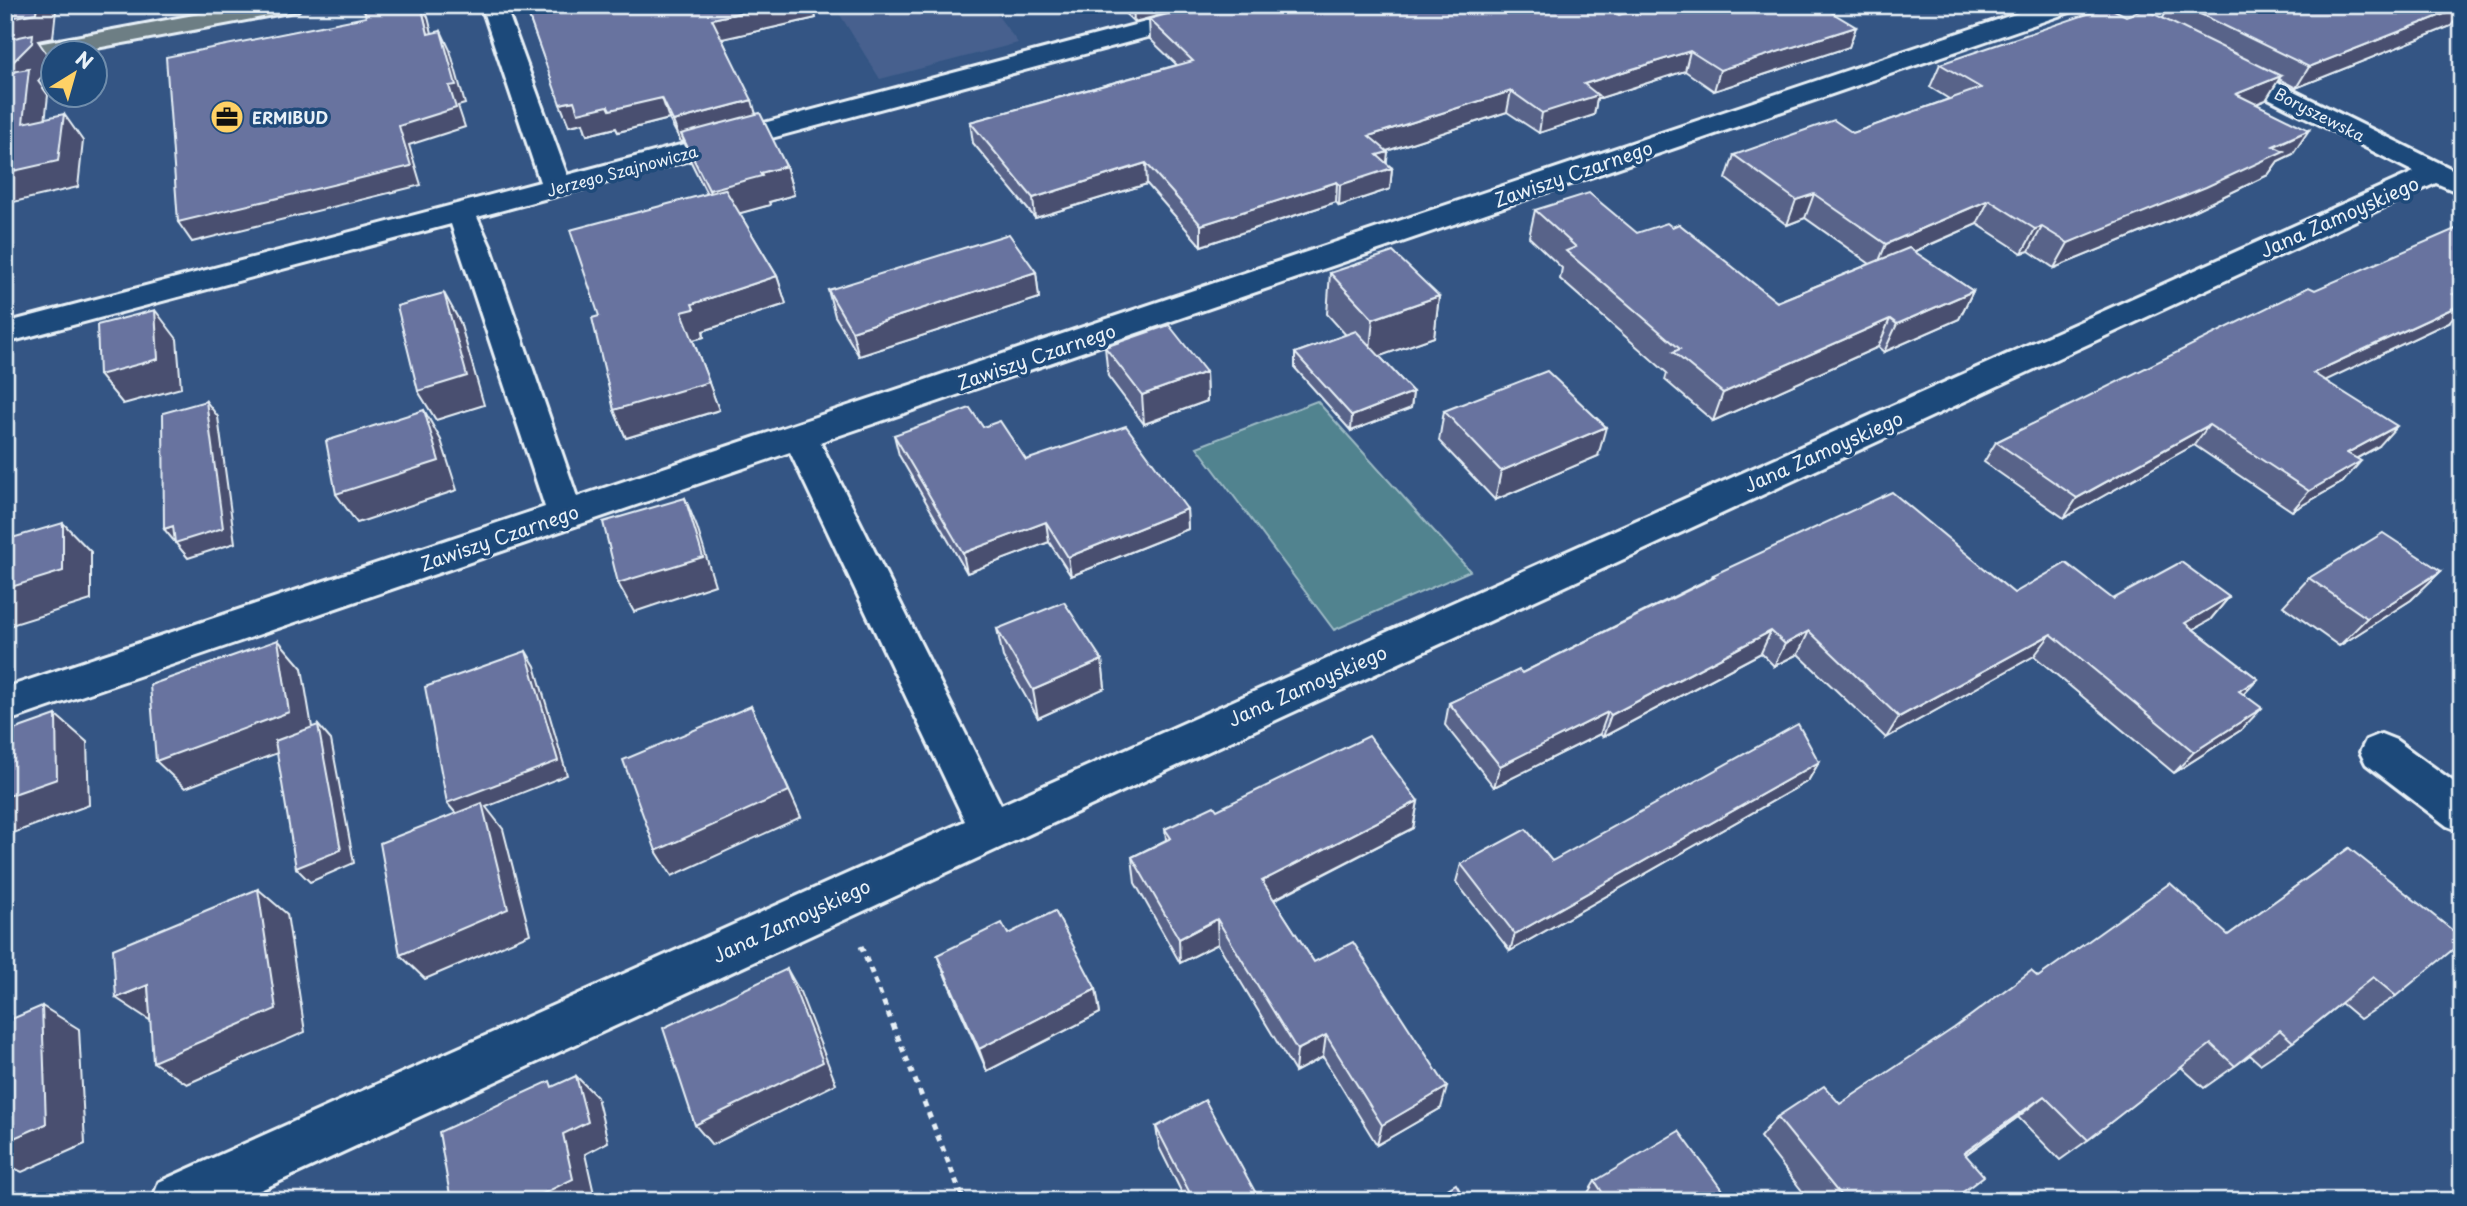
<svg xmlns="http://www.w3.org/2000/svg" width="2467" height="1206" font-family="'Playpen Sans',sans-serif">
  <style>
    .built { fill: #46618e }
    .green { fill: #51838f; stroke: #9cbac4; stroke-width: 2 }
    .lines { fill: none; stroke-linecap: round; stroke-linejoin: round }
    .minor-casing { stroke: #e8f1f8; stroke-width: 6 }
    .major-casing { stroke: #e8f1f8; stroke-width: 6 }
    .path { stroke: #e8f1f8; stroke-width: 5; stroke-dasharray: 6 6; stroke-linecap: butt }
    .minor { fill: #1f4a7a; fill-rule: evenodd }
    .major { fill: #6d7e84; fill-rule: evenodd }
    .wall { fill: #596389; stroke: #e8f1f8; stroke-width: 2 }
    .shaded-wall { fill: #48506f; stroke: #e8f1f8; stroke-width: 2 }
    .building { fill: #67739f; stroke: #e8f1f8; stroke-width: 2 }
    .labels { text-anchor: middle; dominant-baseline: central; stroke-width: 7; stroke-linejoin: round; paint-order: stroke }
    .far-street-label { font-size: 16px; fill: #e8f1f8; stroke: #1f4a7a }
    .far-poi-label { font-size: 16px; font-weight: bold; fill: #e8f1f8; stroke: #1f4a7a; text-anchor: start }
    .street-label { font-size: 19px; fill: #e8f1f8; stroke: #1f4a7a }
  </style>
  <rect width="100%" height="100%" fill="#345584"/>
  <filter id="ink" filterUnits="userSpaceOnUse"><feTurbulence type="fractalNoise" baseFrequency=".0143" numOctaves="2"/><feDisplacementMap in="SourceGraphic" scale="14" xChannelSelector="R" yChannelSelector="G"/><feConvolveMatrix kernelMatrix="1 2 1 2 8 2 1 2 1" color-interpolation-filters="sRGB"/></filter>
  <g filter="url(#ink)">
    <path class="built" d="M 834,5 L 990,5 L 1018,43 L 880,79 Z"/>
    <path class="green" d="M 1317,401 L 1470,571 L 1334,630 L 1197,447 Z"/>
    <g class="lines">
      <defs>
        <g id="minor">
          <path d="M 481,5 L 505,5 L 567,175 L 1210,5 L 1251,5 L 1248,10 L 477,217 L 491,248 L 577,497 L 2042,5 L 2079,5 L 2076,10 L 820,442 L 1001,805 L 2414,172 L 2217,72 L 2213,67 L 2217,62 L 2235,62 L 2462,174 L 2462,194 L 2436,183 L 237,1201 L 152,1201 L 159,1182 L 965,821 L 790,452 L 5,722 L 5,688 L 545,507 L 451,224 L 5,343 L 5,323 L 540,182 Z"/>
          <path d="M 2381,734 L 2396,740 L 2462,788 L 2462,832 L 2447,826 L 2366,764 L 2360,752 L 2366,740 Z"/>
        </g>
        <path id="major" d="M 248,5 L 301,5 L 298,10 L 289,12 L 75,52 L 52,52 L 52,57 L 5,66 L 5,50 Z"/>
      </defs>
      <use href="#minor" class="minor-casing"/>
      <use href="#major" class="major-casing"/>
      <path class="path" d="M 861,946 L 964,1201"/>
      <use href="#minor" class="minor"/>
      <use href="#major" class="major"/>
    </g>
    <g class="wall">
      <path d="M 1116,5 L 1199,5 L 1134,22 Z"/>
      <path d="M 2170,5 L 2462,5 L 2451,26 L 2296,88 L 2279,79 L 2266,100 L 2256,104 L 2293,154 L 2278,161 L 2268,175 L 2191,212 L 2054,268 L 2029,251 L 2022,253 L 1977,224 L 1914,252 L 1973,291 L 1959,319 L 1884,352 L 1878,347 L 1713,421 L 1665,380 L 1667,373 L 1560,279 L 1562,268 L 1529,237 L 1535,210 L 1637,233 L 1777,302 L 1870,264 L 1805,218 L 1787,225 L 1726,179 L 1734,155 L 1853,133 L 1949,99 L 1930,87 L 1940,64 L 2126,16 L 2163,18 Z"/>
      <path d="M 1293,7 L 1619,15 L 1856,27 L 1849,47 L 1714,91 L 1685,71 L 1597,99 L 1594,115 L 1539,133 L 1507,112 L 1386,151 L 1388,152 L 1386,163 L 1392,168 L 1390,189 L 1339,206 L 1336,202 L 1201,246 L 1147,184 L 1035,218 L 973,143 L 970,122 L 1177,65 L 1150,39 L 1149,19 Z"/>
      <path d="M 527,11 L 816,18 L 722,39 L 756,114 L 786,166 L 794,195 L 769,202 L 770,205 L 739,213 L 777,276 L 786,304 L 703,331 L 704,337 L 693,340 L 719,410 L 626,438 L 614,410 L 599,316 L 707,194 L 691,162 L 684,141 L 681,142 L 669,119 L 618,132 L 616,128 L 587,135 L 583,123 L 569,126 Z"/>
      <path d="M 1036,272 L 1039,298 L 859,356 L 835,316 L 828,290 Z"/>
      <path d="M 1330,273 L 1439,296 L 1434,337 L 1379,356 L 1413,392 L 1411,408 L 1351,431 L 1295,368 L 1295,353 L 1346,335 L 1327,314 Z"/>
      <path d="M 2315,290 L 2449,322 L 2325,380 L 2379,446 L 2356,459 L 2343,482 L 2292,511 L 2194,445 L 2064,518 L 1984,462 L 1996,442 Z"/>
      <path d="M 1105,347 L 1206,372 L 1207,401 L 1144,424 L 1108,376 Z"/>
      <path d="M 1444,411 L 1598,456 L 1495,500 L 1439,441 Z"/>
      <path d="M 983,427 L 1026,460 L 1187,509 L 1188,529 L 1071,576 L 1049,542 L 967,573 L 899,455 L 894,435 Z"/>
      <path d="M 2441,571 L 2411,600 L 2339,646 L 2283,606 L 2309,578 Z"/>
      <path d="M 1713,575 L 2113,599 L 2229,597 L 2210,620 L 2193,629 L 2258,679 L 2244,694 L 2241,730 L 2174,773 L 2034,656 L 1886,738 L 1798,654 L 1774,666 L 1761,653 L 1603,737 L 1600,734 L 1494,787 L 1445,725 L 1449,703 L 1522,673 L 1711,578 Z"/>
      <path d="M 997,629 L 1102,660 L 1105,688 L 1038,718 L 1003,657 Z"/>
      <path d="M 1819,762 L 1808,781 L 1510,951 L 1456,882 L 1461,864 L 1552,861 Z"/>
      <path d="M 1418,801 L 1413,828 L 1274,900 L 1314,962 L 1441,1108 L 1377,1145 L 1323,1057 L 1295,1072 L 1218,944 L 1180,963 L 1135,883 L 1132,857 L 1166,840 L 1165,829 L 1217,810 Z"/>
      <path d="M 2349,848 L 2396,996 L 2360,1019 L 2341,1003 L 2293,1042 L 2260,1064 L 2250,1055 L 2235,1066 L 2204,1088 L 2181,1067 L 2088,1140 L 2060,1160 L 2018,1117 L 1965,1155 L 1952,1201 L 1810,1201 L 1760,1137 L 1777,1117 L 1840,1104 L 2038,977 L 2228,935 Z"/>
      <path d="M 1008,934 L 1096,989 L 1100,1013 L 987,1071 L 946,978 L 937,955 Z"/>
      <path d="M 1156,1127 L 1258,1197 L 1257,1201 L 1186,1201 L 1159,1147 Z"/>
      <path d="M 1595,1181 L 1730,1201 L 1583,1201 Z"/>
    </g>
    <g class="shaded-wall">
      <path d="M 37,5 L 69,5 L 69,8 L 56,10 L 53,38 L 38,41 L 51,60 L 50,68 L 38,81 L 48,95 L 42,149 L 23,123 L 5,80 L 5,19 Z"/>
      <path d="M 421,5 L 422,5 L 428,17 L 437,53 L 428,34 Z"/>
      <path d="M 776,5 L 813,5 L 816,18 L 718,40 L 712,19 Z"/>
      <path d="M 1133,5 L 1199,5 L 1134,22 Z"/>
      <path d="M 2462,7 L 2462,11 L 2451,26 L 2296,88 L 2309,67 Z"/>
      <path d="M 1856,27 L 1849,47 L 1714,91 L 1720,70 Z"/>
      <path d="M 441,31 L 450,50 L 465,104 L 458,106 L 465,127 L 409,145 L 421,185 L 192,242 L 178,222 L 399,126 Z"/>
      <path d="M 1690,51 L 1685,71 L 1597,99 L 1594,115 L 1539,133 L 1542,113 L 1584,84 Z"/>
      <path d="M 2281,76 L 2266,100 L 2222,117 L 2236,94 Z"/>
      <path d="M 1511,91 L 1507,112 L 1368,157 L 1369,136 Z"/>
      <path d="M 662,98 L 669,119 L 618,132 L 616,128 L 587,135 L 583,123 L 569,126 L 560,104 L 574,101 L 608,106 Z"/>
      <path d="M 752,100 L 758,122 L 681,134 L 684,141 L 681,142 L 673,121 Z"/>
      <path d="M 64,114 L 83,141 L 78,187 L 5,204 L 5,173 Z"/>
      <path d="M 2309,130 L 2293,154 L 2278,161 L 2268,175 L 2191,212 L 2054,268 L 2068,243 Z"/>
      <path d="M 1388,152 L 1386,170 L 1392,168 L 1390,189 L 1339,206 L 1340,185 L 1377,155 Z"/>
      <path d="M 1146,163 L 1147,184 L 1035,218 L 1033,198 Z"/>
      <path d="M 786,166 L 794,195 L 769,202 L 770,205 L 719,219 L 709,190 L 760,173 Z"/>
      <path d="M 1337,182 L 1336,202 L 1201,246 L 1201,225 Z"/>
      <path d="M 1814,194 L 1805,218 L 1787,225 L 1796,200 Z"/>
      <path d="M 1989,200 L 1977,224 L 1876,268 L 1886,244 Z"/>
      <path d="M 2042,227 L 2029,251 L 2022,253 L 2035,229 Z"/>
      <path d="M 1036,272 L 1039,298 L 859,356 L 852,331 Z"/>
      <path d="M 777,276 L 786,304 L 703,331 L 704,337 L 693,340 L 719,410 L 626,438 L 614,410 L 682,312 L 692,304 Z"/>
      <path d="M 2462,290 L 2462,302 L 2453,294 Z"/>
      <path d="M 1973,291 L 1959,319 L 1884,352 L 1897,324 Z"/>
      <path d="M 444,293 L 460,322 L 484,405 L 436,420 L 418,391 Z"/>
      <path d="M 1439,296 L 1434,337 L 1369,360 L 1373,319 Z"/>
      <path d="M 2462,304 L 2462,307 L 2449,322 L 2297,394 L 2313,373 Z"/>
      <path d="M 155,310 L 177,339 L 181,388 L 123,404 L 99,375 Z"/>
      <path d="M 1890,319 L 1878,347 L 1713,421 L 1723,393 Z"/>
      <path d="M 1206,372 L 1207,401 L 1144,424 L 1142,395 Z"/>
      <path d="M 1413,392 L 1411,408 L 1351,431 L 1352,416 Z"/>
      <path d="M 206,401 L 218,417 L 235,543 L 188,558 L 164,529 L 173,526 Z"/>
      <path d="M 424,410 L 441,440 L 457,490 L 357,523 L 336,494 Z"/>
      <path d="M 2209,425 L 2194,445 L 2064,518 L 2077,498 Z"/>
      <path d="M 2397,426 L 2379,446 L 2330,473 L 2347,453 Z"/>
      <path d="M 1606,427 L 1598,456 L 1495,500 L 1501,471 Z"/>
      <path d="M 2361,461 L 2343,482 L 2292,511 L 2309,491 Z"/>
      <path d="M 685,498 L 697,527 L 715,585 L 634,612 L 618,583 Z"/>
      <path d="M 1187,509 L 1188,529 L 1071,576 L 1068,557 Z"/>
      <path d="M 1046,522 L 1049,542 L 967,573 L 963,553 Z"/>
      <path d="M 63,523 L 91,552 L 91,600 L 5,627 L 5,589 Z"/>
      <path d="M 2441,571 L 2411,600 L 2339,646 L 2367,618 Z"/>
      <path d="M 2229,597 L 2210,620 L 2166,645 L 2185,623 Z"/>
      <path d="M 1771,631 L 1761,653 L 1603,737 L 1611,715 Z"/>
      <path d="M 1809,631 L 1798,654 L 1774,666 L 1785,644 Z"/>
      <path d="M 2051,634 L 2034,656 L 1886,738 L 1899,717 Z"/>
      <path d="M 278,640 L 302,668 L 314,739 L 185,788 L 156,761 Z"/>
      <path d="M 526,651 L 535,666 L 567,775 L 486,807 L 503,829 L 530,934 L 425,979 L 400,955 L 459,817 L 447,803 Z"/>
      <path d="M 1102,660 L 1105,688 L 1038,718 L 1033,690 Z"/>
      <path d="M 2258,679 L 2237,701 L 2239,691 Z"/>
      <path d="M 751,706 L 801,817 L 672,876 L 656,851 Z"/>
      <path d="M 2262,708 L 2241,730 L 2174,773 L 2194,752 Z"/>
      <path d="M 1608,712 L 1600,734 L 1494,787 L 1500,766 Z"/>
      <path d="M 56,715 L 87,742 L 89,805 L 5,836 L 5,797 Z"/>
      <path d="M 318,725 L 331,740 L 354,863 L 310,882 L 296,868 Z"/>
      <path d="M 1819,762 L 1808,781 L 1510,951 L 1515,934 Z"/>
      <path d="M 1418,801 L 1413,828 L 1261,906 L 1262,881 Z"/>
      <path d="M 258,889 L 287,914 L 305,1032 L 187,1084 L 153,1062 Z"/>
      <path d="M 1217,919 L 1218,944 L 1180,963 L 1179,939 Z"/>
      <path d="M 787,969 L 800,992 L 836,1084 L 712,1145 L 695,1125 Z"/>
      <path d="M 148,985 L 151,1021 L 116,998 Z"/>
      <path d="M 1096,989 L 1100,1013 L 987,1071 L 979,1049 Z"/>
      <path d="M 42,1006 L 79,1029 L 85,1144 L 22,1172 L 5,1164 L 5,1142 Z"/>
      <path d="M 1326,1035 L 1323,1057 L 1295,1072 L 1297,1050 Z"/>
      <path d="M 576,1076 L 597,1097 L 608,1142 L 585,1154 L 595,1198 L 589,1201 L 528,1201 L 563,1134 Z"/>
      <path d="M 1447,1087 L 1441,1108 L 1377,1145 L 1382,1125 Z"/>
      <path d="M 2044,1096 L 2018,1117 L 1940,1173 L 1964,1153 Z"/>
    </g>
    <g class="building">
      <path d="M 5,5 L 37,5 L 36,13 L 5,19 Z"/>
      <path d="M 388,5 L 421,5 L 428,34 L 441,31 L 456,85 L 449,86 L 456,108 L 399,126 L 411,166 L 178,222 L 166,57 L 366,17 L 364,10 Z"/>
      <path d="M 554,5 L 776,5 L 712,19 L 752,100 L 673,121 L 662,98 L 610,110 L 608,106 L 578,113 L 574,101 L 560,104 L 527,11 Z"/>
      <path d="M 1201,5 L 1291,5 L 1293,7 L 1299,5 L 1604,5 L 1619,15 L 1651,5 L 1819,5 L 1856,27 L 1720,70 L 1690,51 L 1584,84 L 1598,95 L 1542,113 L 1511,91 L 1369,136 L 1388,152 L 1377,155 L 1392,168 L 1340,185 L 1337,182 L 1201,225 L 1146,163 L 1033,198 L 970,122 L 1193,61 L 1149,19 Z"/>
      <path d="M 2182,5 L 2462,5 L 2462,7 L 2309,67 Z"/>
      <path d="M 2108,7 L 2126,16 L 2144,9 L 2281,76 L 2236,94 L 2309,130 L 2273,146 L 2284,151 L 2206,187 L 2068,243 L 2042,227 L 2035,229 L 1989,200 L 1886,244 L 1814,194 L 1796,200 L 1734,155 L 1834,120 L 1853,133 L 1981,88 L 1940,64 Z"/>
      <path d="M 33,34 L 32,43 L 5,70 L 5,40 Z"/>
      <path d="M 29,69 L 23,123 L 64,114 L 58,161 L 5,173 L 5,73 Z"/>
      <path d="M 760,113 L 786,166 L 760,173 L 762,176 L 709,190 L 681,134 Z"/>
      <path d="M 725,189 L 777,276 L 692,304 L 694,309 L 682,312 L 709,382 L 614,410 L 592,318 L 599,316 L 570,230 Z"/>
      <path d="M 1589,193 L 1637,233 L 1667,223 L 1672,227 L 1679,224 L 1777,302 L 1909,248 L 1973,291 L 1897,324 L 1890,319 L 1723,393 L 1673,352 L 1680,349 L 1566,251 L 1576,247 L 1535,210 Z"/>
      <path d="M 2462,226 L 2462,290 L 2453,294 L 2462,299 L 2462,304 L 2313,373 L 2397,426 L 2347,453 L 2361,461 L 2309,491 L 2209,425 L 2077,498 L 1996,442 L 2309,287 L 2315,290 Z"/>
      <path d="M 1009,234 L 1036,272 L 852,331 L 828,290 Z"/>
      <path d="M 1393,252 L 1439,296 L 1373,319 L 1330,273 Z"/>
      <path d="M 444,293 L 467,376 L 418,391 L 397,306 Z"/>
      <path d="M 155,310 L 158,359 L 99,375 L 97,325 Z"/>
      <path d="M 1169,325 L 1206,372 L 1142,395 L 1105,347 Z"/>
      <path d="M 1356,331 L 1413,392 L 1352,416 L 1295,353 Z"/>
      <path d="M 1547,371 L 1606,427 L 1501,471 L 1444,411 Z"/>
      <path d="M 206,401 L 223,528 L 175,543 L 173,526 L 164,529 L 163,413 Z"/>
      <path d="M 970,408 L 983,427 L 1000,421 L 1026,460 L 1126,426 L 1187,509 L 1068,557 L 1046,522 L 963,553 L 894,435 Z"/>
      <path d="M 424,410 L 439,461 L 336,494 L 326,441 Z"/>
      <path d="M 1892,492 L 2014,593 L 2066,563 L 2113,599 L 2181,562 L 2229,597 L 2185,623 L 2258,679 L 2239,691 L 2262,708 L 2194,752 L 2051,634 L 1899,717 L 1809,631 L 1785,644 L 1771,631 L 1611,715 L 1608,712 L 1500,766 L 1449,703 L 1519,670 L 1522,673 L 1715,577 L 1713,575 Z"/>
      <path d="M 685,498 L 703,557 L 618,583 L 603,522 Z"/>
      <path d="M 63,523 L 63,571 L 5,589 L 5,540 Z"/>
      <path d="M 2383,533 L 2441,571 L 2367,618 L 2309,578 Z"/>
      <path d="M 1064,602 L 1102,660 L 1033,690 L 997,629 Z"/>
      <path d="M 278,640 L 289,712 L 156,761 L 150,685 Z"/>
      <path d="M 526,651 L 558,761 L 447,803 L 425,687 Z"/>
      <path d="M 751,706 L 789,791 L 656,851 L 623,760 Z"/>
      <path d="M 56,715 L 57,779 L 5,797 L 5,733 Z"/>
      <path d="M 1798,724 L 1819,762 L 1515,934 L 1461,864 L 1526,829 L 1552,861 Z"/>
      <path d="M 318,725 L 341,850 L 296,868 L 275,741 Z"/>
      <path d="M 1369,736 L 1418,801 L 1262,881 L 1314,962 L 1353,942 L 1447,1087 L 1382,1125 L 1326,1035 L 1297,1050 L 1217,919 L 1179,939 L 1132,857 L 1171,838 L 1165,829 L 1214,806 L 1217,810 Z"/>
      <path d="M 482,803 L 508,909 L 400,955 L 380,843 Z"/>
      <path d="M 2349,848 L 2462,938 L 2462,942 L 2396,996 L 2373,977 L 2293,1042 L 2280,1030 L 2235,1066 L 2211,1044 L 2088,1140 L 2044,1096 L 1964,1153 L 1984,1176 L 1951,1201 L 1921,1201 L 1917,1195 L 1909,1201 L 1845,1201 L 1777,1117 L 1824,1086 L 1840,1104 L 1954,1028 L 2031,971 L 2038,977 L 2170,883 L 2228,935 Z"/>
      <path d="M 258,889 L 276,1009 L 153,1062 L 148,985 L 116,998 L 113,949 Z"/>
      <path d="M 1055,911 L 1096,989 L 979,1049 L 937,955 L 1002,923 L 1008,934 Z"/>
      <path d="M 787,969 L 823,1062 L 695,1125 L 663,1028 Z"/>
      <path d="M 42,1006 L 46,1124 L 5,1142 L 5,1022 Z"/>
      <path d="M 576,1076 L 588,1122 L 563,1134 L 573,1179 L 528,1201 L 451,1201 L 439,1132 L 550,1081 L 552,1087 Z"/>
      <path d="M 1205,1100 L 1258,1197 L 1251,1201 L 1194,1201 L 1156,1127 Z"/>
      <path d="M 1679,1131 L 1730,1201 L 1608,1201 L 1595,1181 Z"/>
      <path d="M 1456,1184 L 1466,1201 L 1428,1201 Z"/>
    </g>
  </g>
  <defs>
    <symbol id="office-disc" viewBox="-11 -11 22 22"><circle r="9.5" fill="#ffd166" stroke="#1f4a7a"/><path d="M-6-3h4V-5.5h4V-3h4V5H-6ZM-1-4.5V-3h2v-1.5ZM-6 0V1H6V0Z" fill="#111"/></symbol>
  </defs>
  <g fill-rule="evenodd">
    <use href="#office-disc" x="208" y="98" width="38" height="38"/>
  </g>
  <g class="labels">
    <g class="far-street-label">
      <text transform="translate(2320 114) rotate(27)">Boryszewska</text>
      <text transform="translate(622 170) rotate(-15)">Jerzego Szajnowicza</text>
    </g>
    <g class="far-poi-label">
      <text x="252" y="117">ERMIBUD</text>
    </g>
    <g class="street-label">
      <text transform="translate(1573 173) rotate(-19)">Zawiszy Czarnego</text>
      <text transform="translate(2339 216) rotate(-24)">Jana Zamoyskiego</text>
      <text transform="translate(1036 356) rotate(-19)">Zawiszy Czarnego</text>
      <text transform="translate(1823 451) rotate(-24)">Jana Zamoyskiego</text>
      <text transform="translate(499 537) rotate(-19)">Zawiszy Czarnego</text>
      <text transform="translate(1307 685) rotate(-24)">Jana Zamoyskiego</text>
      <text transform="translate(791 920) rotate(-25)">Jana Zamoyskiego</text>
    </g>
  </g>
  <rect width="2467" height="1206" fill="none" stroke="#1f4a7a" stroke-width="28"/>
  <rect x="14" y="14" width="2439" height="1178" fill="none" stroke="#e8f1f8" stroke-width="2.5" filter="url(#ink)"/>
  <g transform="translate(74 74) rotate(37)"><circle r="33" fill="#1f4a7a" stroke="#6f8dac" stroke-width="2"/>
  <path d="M0-5L12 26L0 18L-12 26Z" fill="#ffd166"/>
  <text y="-10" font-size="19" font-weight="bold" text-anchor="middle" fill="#e8f1f8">N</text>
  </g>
</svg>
